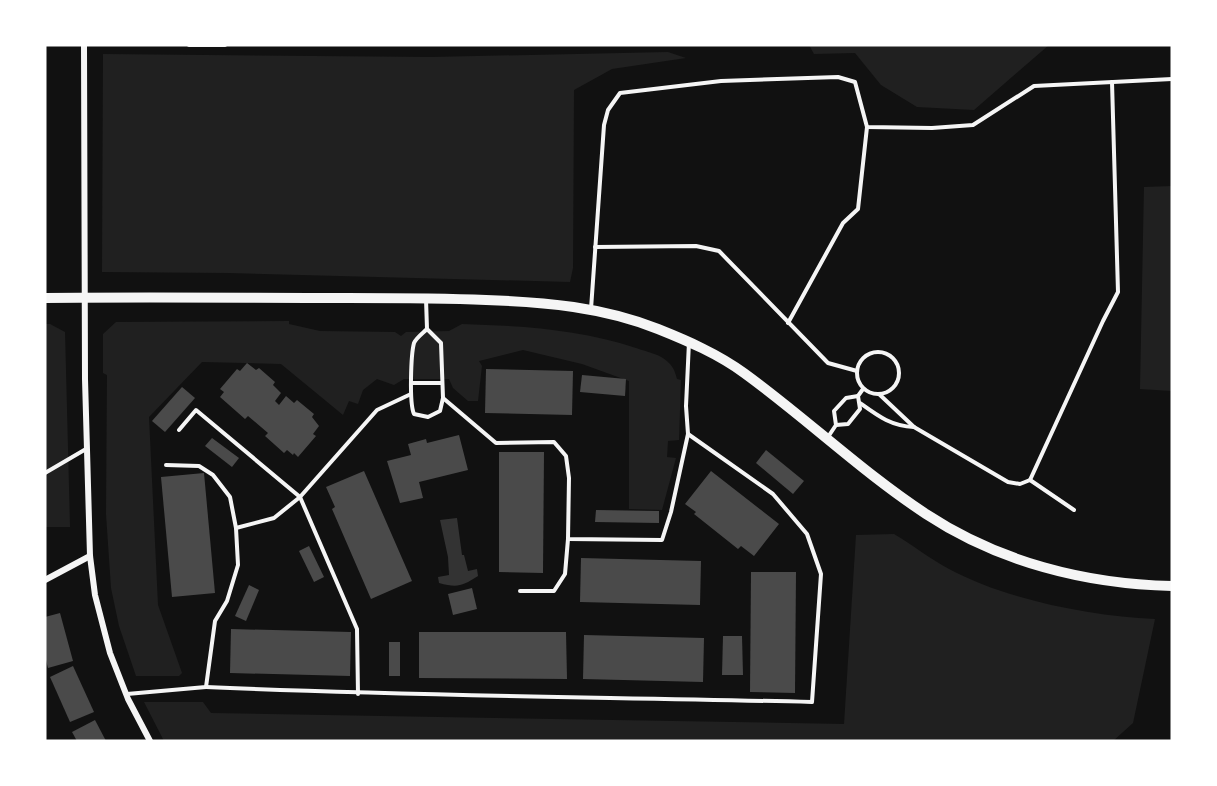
<svg xmlns="http://www.w3.org/2000/svg" width="1217" height="786" font-family="'PT Sans Narrow',sans-serif">
  <style>
    .green { fill: #202020 }
    .water { fill: #333 }
    .building { fill: #4a4a4a }
    .lines { fill: none; stroke-linecap: round; stroke-linejoin: round }
    .service { stroke: #f5f5f5; stroke-width: 4 }
    .minor { stroke: #f5f5f5; stroke-width: 6 }
    .secondary { stroke: #f5f5f5; stroke-width: 10 }
  </style>
  <rect width="100%" height="100%" fill="#111"/>
  <g class="green">
    <path d="M 809,45 L 1049,45 L 974,110 L 917,107 L 881,85 L 855,53 L 814,54 Z"/>
    <path d="M 668,52 L 686,58 L 612,69 L 574,90 L 573,268 L 570,282 L 228,273 L 102,272 L 103,54 L 431,57 Z"/>
    <path d="M 1172,186 L 1172,391 L 1140,389 L 1144,187 Z"/>
    <path d="M 289,321 L 289,324 L 320,331 L 395,332 L 401,336 L 406,332 L 449,331 L 462,324 C 523,326 578,329 636,348 C 647,352 661,354 669,363 C 674,368 675,372 677,379 L 681,380 L 679,440 L 668,441 L 667,457 L 676,458 L 662,510 L 629,509 L 629,381 L 582,364 L 523,350 L 479,361 L 482,366 L 478,401 L 468,401 L 453,388 L 449,379 L 404,379 L 394,385 L 377,379 L 363,390 L 358,404 L 349,401 L 343,415 L 281,364 L 202,362 L 149,417 L 158,605 L 182,673 L 179,676 L 136,676 L 119,626 L 111,588 L 106,514 L 107,375 L 103,373 L 103,334 L 116,322 Z"/>
    <path d="M 45,324 L 50,324 L 65,332 L 70,527 L 45,527 Z"/>
    <path d="M 894,534 C 913,545 930,559 949,569 C 1007,600 1090,616 1155,619 L 1133,723 L 1113,741 L 164,741 L 144,702 L 203,702 L 211,713 L 844,724 L 856,535 Z"/>
  </g>
  <path class="water" d="M 457,518 L 462,555 L 464,555 L 468,571 L 477,569 L 478,576 C 462,586 458,588 439,583 L 438,577 L 449,575 L 448,557 L 440,520 Z"/>
  <g class="building">
    <path d="M 247,363 L 256,370 L 259,368 L 275,382 L 273,385 L 281,393 L 275,401 L 279,405 L 286,396 L 294,403 L 297,400 L 314,414 L 312,417 L 319,426 L 313,434 L 316,436 L 298,457 L 294,453 L 293,455 L 287,450 L 284,453 L 265,436 L 268,433 L 248,416 L 245,419 L 220,397 L 224,392 L 220,389 L 237,369 L 240,371 Z"/>
    <path d="M 486,369 L 573,371 L 572,415 L 485,413 Z"/>
    <path d="M 582,375 L 626,379 L 625,396 L 580,392 Z"/>
    <path d="M 182,387 L 195,398 L 165,432 L 152,421 Z"/>
    <path d="M 459,435 L 468,470 L 419,482 L 423,498 L 400,503 L 387,461 L 411,455 L 408,444 L 426,439 L 427,443 Z"/>
    <path d="M 212,438 L 239,458 L 232,467 L 205,446 Z"/>
    <path d="M 766,450 L 804,481 L 793,494 L 756,463 Z"/>
    <path d="M 499,452 L 544,452 L 543,573 L 499,572 Z"/>
    <path d="M 364,471 L 412,581 L 371,599 L 332,509 L 335,507 L 326,487 Z"/>
    <path d="M 711,471 L 779,524 L 754,556 L 741,546 L 738,549 L 694,514 L 696,512 L 685,504 Z"/>
    <path d="M 204,473 L 215,593 L 172,597 L 161,477 Z"/>
    <path d="M 596,510 L 659,511 L 659,523 L 595,522 Z"/>
    <path d="M 309,546 L 324,577 L 314,582 L 299,551 Z"/>
    <path d="M 581,558 L 701,561 L 700,605 L 580,602 Z"/>
    <path d="M 751,572 L 796,572 L 795,693 L 750,692 Z"/>
    <path d="M 249,585 L 259,590 L 246,621 L 235,616 Z"/>
    <path d="M 472,588 L 477,609 L 453,615 L 448,594 Z"/>
    <path d="M 60,613 L 73,661 L 48,668 L 45,656 L 45,617 Z"/>
    <path d="M 231,629 L 351,632 L 350,676 L 230,673 Z"/>
    <path d="M 419,632 L 566,632 L 567,679 L 419,678 Z"/>
    <path d="M 584,635 L 704,638 L 703,682 L 583,679 Z"/>
    <path d="M 723,636 L 742,636 L 743,675 L 722,675 Z"/>
    <rect x="389" y="642" width="11" height="34"/>
    <path d="M 73,666 L 94,712 L 70,722 L 50,677 Z"/>
    <path d="M 95,720 L 106,741 L 77,741 L 72,732 Z"/>
  </g>
  <g class="lines">
    <g class="service">
      <path d="M 189,45 L 214,45"/>
      <path d="M 214,45 L 225,45"/>
      <path d="M 595,247 L 696,246 L 719,251 L 828,363 L 857,371"/>
      <path d="M 426,299 L 427,329 L 441,343 L 443,398 L 440,411 L 428,417 L 414,414 C 409,403 411,354 414,343 C 416,338 423,333 427,329"/>
      <path d="M 591,309 L 604,125 L 608,110 L 620,93 L 721,81 L 838,77 L 855,82 L 867,127 L 932,128 L 973,125 L 1034,86 L 1172,79"/>
      <path d="M 788,323 L 843,223 L 858,209 L 867,127"/>
      <circle cx="878" cy="373" r="21"/>
      <path d="M 412,383 L 442,383"/>
      <path d="M 879,394 L 914,427 L 1008,482 L 1020,484 L 1030,480 L 1103,321 L 1118,292 L 1112,82"/>
      <path d="M 443,398 L 496,443 L 554,442 L 566,456 L 569,478 L 568,539 L 662,540 L 671,512 L 688,434 L 686,406 L 689,342"/>
      <path d="M 860,403 C 878,416 891,426 914,427"/>
      <path d="M 836,425 L 848,424 L 860,409 L 858,396 L 863,389"/>
      <path d="M 179,430 L 196,410 L 300,497 L 357,629 L 358,694"/>
      <path d="M 828,437 L 836,425 L 834,411 L 846,398 L 858,396"/>
      <path d="M 166,465 L 199,466 L 213,475 L 230,497 L 236,528"/>
      <path d="M 45,473 L 86,449"/>
      <path d="M 1030,480 L 1074,510"/>
      <path d="M 520,591 L 554,591 L 565,574 L 568,539"/>
      <path d="M 206,687 C 408,696 610,697 812,702 L 821,574 L 807,534 L 773,494 L 688,434"/>
      <path d="M 127,694 L 206,687 L 215,621 L 227,601 L 238,565 L 236,528 L 274,518 L 300,497 L 377,410 L 411,394"/>
    </g>
    <g class="minor">
      <path d="M 84,45 L 85,379 L 90,556 L 95,595 L 110,653 L 128,699 L 150,741"/>
      <path d="M 45,580 L 90,556"/>
    </g>
    <path class="secondary" d="M 45,298 C 146,297 247,298 347,298 C 394,298 440,298 486,300 C 545,302 603,307 658,329 C 688,341 718,354 744,373 C 806,418 862,472 926,514 C 999,562 1085,584 1172,586"/>
  </g>
  <rect width="1217" height="786" fill="none" stroke="#ffffff" stroke-width="93"/>
</svg>
